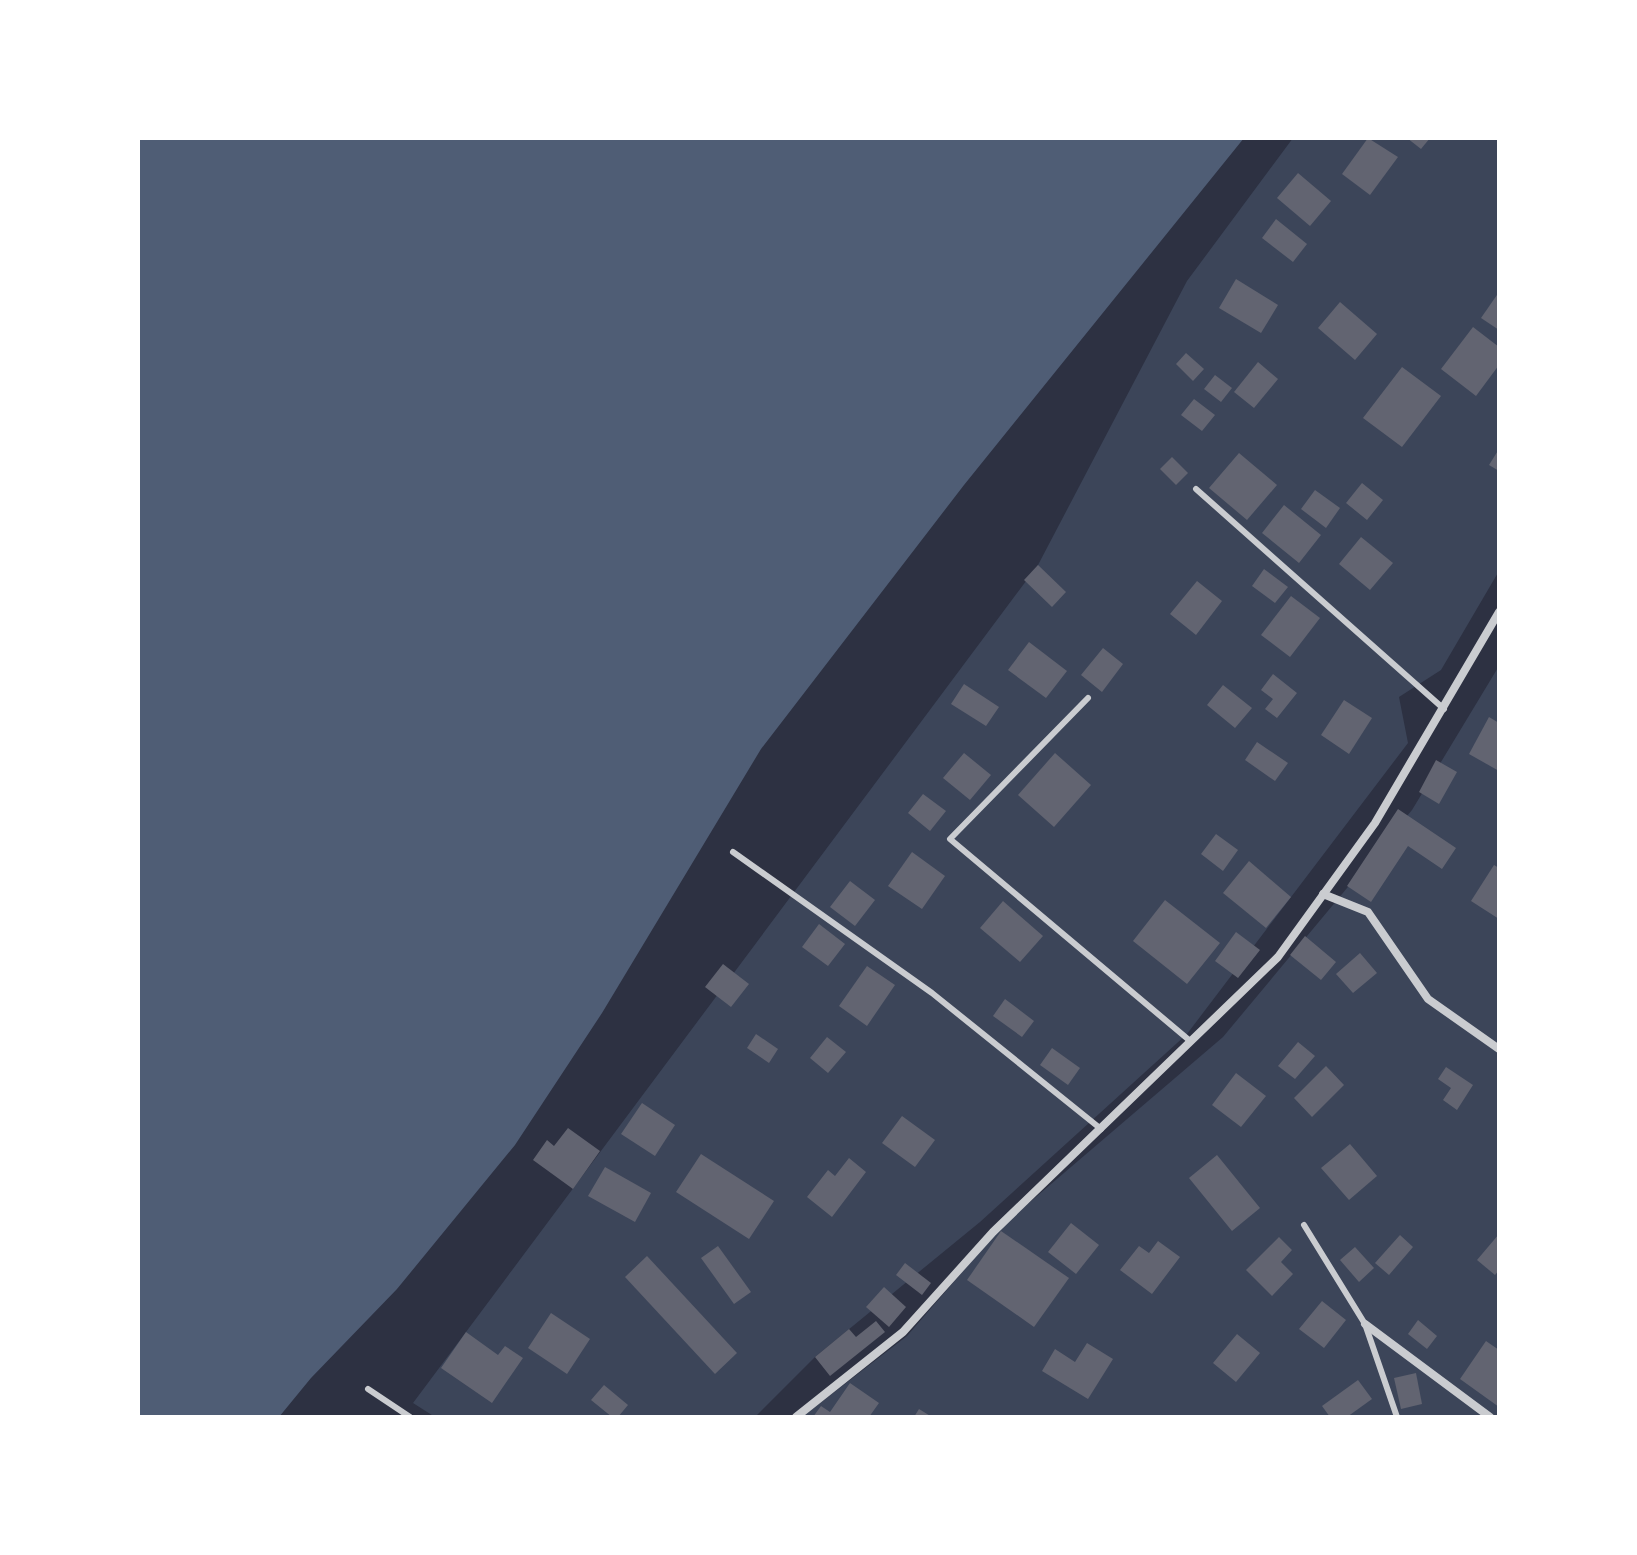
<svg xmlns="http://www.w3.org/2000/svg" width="1637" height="1555" font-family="'Open Sans',sans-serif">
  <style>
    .green { fill: #3c4559 }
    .water { fill: #4f5d75 }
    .building { fill: #626471 }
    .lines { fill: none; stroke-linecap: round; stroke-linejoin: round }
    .service { stroke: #caccd0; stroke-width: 6 }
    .minor { stroke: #caccd0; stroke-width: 8 }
  </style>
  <rect width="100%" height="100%" fill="#2d3142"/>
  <g class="green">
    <path d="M 1293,138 L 1499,138 L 1499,571 L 1441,670 L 1399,697 L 1408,743 L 1187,1034 L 980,1222 L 815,1357 L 755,1417 L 435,1417 L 413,1403 L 1038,565 L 1187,281 Z"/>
    <path d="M 1499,666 L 1499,1417 L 802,1417 L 907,1336 L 1003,1225 L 1223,1037 L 1412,810 Z"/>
  </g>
  <path class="water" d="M 138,138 L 1244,138 L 964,485 L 761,749 L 602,1013 L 515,1145 L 397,1289 L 311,1378 L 279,1417 L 138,1417 Z"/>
  <g class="building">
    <path d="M 1368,138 L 1398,157 L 1370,195 L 1342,174 Z"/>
    <path d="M 1407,138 L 1430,138 L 1421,149 Z"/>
    <path d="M 1298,173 L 1331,201 L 1310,226 L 1277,198 Z"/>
    <path d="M 1276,219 L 1307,244 L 1293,262 L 1262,238 Z"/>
    <path d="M 1236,279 L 1278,305 L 1261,333 L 1219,308 Z"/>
    <path d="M 1499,292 L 1499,330 L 1481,318 Z"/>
    <path d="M 1340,302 L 1377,334 L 1355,360 L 1318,328 Z"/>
    <path d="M 1473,327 L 1499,347 L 1499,365 L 1476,396 L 1441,369 Z"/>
    <path d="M 1186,353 L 1204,369 L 1193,381 L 1176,364 Z"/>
    <path d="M 1258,362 L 1278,379 L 1254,408 L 1234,392 Z"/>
    <path d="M 1402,367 L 1441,396 L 1402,447 L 1363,418 Z"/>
    <path d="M 1215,375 L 1232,388 L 1221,402 L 1204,389 Z"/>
    <path d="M 1194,399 L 1215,415 L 1202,431 L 1181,415 Z"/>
    <path d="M 1499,449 L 1499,471 L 1489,465 Z"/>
    <path d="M 1239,453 L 1277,485 L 1247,520 L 1209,488 Z"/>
    <path d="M 1172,457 L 1188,473 L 1176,485 L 1160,469 Z"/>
    <path d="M 1362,483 L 1383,500 L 1367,520 L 1346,503 Z"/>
    <path d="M 1315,490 L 1340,508 L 1326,528 L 1301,509 Z"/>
    <path d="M 1284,505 L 1321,535 L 1299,563 L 1262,533 Z"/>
    <path d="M 1361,537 L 1393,563 L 1370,590 L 1339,564 Z"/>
    <path d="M 1038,565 L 1066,592 L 1052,607 L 1024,580 Z"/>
    <path d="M 1264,569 L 1288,587 L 1275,603 L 1252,586 Z"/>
    <path d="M 1197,581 L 1222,601 L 1196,635 L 1170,614 Z"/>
    <path d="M 1291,596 L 1320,618 L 1290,657 L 1261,635 Z"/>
    <path d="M 1029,642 L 1067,671 L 1046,698 L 1008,670 Z"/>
    <path d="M 1103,648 L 1123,664 L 1102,692 L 1081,675 Z"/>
    <path d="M 1273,674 L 1297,693 L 1277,718 L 1265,709 L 1273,699 L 1261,690 Z"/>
    <path d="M 964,684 L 999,707 L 986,726 L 951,704 Z"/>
    <path d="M 1223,685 L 1252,708 L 1235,728 L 1207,705 Z"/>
    <path d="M 1344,700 L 1372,718 L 1349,754 L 1321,735 Z"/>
    <path d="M 1489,717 L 1499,723 L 1499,771 L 1469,754 Z"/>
    <path d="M 1257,742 L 1288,763 L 1275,781 L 1245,760 Z"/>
    <path d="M 964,753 L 991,775 L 970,800 L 943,778 Z"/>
    <path d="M 1055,753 L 1091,785 L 1054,827 L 1018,795 Z"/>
    <path d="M 1436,760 L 1457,772 L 1439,804 L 1419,792 Z"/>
    <path d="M 923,794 L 946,811 L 930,831 L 908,813 Z"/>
    <path d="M 1398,809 L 1456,848 L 1442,869 L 1408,846 L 1371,902 L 1347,886 Z"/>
    <path d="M 1216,834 L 1238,850 L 1223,871 L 1201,854 Z"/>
    <path d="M 912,852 L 945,876 L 922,909 L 888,886 Z"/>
    <path d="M 1249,861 L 1291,897 L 1266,928 L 1223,893 Z"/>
    <path d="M 1494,865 L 1499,868 L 1499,919 L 1471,901 Z"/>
    <path d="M 850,881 L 875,900 L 855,926 L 830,907 Z"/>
    <path d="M 1165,900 L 1220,943 L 1187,984 L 1133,941 Z"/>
    <path d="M 1003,901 L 1043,936 L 1020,962 L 980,928 Z"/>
    <path d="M 819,924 L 845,944 L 828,966 L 802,947 Z"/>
    <path d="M 1236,932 L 1260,950 L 1238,978 L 1215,961 Z"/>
    <path d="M 1305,936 L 1336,962 L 1321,980 L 1290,955 Z"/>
    <path d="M 1360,953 L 1377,973 L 1353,993 L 1336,974 Z"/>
    <path d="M 723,964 L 749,984 L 731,1007 L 705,987 Z"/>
    <path d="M 867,966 L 895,985 L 867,1026 L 839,1006 Z"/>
    <path d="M 1005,999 L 1034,1021 L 1022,1037 L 993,1016 Z"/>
    <path d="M 756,1034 L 778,1049 L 769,1063 L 747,1048 Z"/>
    <path d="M 827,1037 L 846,1052 L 828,1073 L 810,1058 Z"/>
    <path d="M 1298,1042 L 1315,1056 L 1295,1079 L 1278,1066 Z"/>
    <path d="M 1052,1048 L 1080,1068 L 1068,1085 L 1040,1065 Z"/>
    <path d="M 1326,1066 L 1344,1085 L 1312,1117 L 1294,1098 Z"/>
    <path d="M 1446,1067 L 1473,1085 L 1457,1110 L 1443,1100 L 1451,1088 L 1438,1079 Z"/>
    <path d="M 1236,1073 L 1266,1096 L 1241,1127 L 1212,1105 Z"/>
    <path d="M 642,1103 L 675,1125 L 655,1156 L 621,1134 Z"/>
    <path d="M 902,1116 L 935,1140 L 915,1167 L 882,1143 Z"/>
    <path d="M 568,1128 L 600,1151 L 573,1189 L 533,1160 L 547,1140 L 554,1146 Z"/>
    <path d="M 1350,1144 L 1377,1176 L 1349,1200 L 1321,1168 Z"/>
    <path d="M 701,1154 L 774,1201 L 749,1239 L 676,1192 Z"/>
    <path d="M 1217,1155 L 1260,1208 L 1232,1231 L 1189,1178 Z"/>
    <path d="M 849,1158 L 866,1172 L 832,1217 L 807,1197 L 828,1170 L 835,1176 Z"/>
    <path d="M 605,1167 L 651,1193 L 635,1222 L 588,1196 Z"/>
    <path d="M 1071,1223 L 1099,1245 L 1076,1274 L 1048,1252 Z"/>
    <path d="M 1001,1231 L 1069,1278 L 1034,1327 L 967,1280 Z"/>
    <path d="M 1499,1234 L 1499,1270 L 1495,1275 L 1477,1260 Z"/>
    <path d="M 1400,1235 L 1413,1247 L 1389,1275 L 1375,1263 Z"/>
    <path d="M 1279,1237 L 1292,1250 L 1281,1262 L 1293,1274 L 1272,1296 L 1246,1270 Z"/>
    <path d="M 1158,1241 L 1180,1257 L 1152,1294 L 1120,1270 L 1139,1246 L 1149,1253 Z"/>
    <path d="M 718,1246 L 751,1292 L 734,1304 L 701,1258 Z"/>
    <path d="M 1355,1247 L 1374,1268 L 1359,1282 L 1340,1260 Z"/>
    <path d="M 647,1256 L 737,1353 L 715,1374 L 625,1277 Z"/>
    <path d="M 905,1263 L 931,1283 L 922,1295 L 896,1275 Z"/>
    <path d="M 884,1287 L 906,1307 L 889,1327 L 866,1307 Z"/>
    <path d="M 1322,1301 L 1346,1320 L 1324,1348 L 1299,1329 Z"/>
    <path d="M 551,1313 L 590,1339 L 567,1374 L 528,1348 Z"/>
    <path d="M 1418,1320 L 1437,1336 L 1427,1349 L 1408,1334 Z"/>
    <path d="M 876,1321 L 885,1332 L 830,1376 L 815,1357 L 849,1329 L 856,1337 Z"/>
    <path d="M 466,1332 L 498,1355 L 505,1346 L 523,1358 L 492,1403 L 441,1368 Z"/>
    <path d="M 1237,1334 L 1260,1353 L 1236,1382 L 1213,1363 Z"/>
    <path d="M 1486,1341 L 1499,1350 L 1499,1407 L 1460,1379 Z"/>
    <path d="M 1087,1343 L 1113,1359 L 1088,1399 L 1042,1371 L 1055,1349 L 1075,1362 Z"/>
    <path d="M 1416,1373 L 1422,1404 L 1401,1409 L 1394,1378 Z"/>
    <path d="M 1358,1380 L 1372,1399 L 1347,1417 L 1330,1417 L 1322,1406 Z"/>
    <path d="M 850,1383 L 879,1403 L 869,1417 L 813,1417 L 821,1406 L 830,1412 Z"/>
    <path d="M 604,1385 L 628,1405 L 618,1417 L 612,1417 L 591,1400 Z"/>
    <path d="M 919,1409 L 932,1417 L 914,1417 Z"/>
  </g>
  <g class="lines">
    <g class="service">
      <path d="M 1196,489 L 1444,709"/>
      <path d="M 1088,698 L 950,839 L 1189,1040"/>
      <path d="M 733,852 L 932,993 L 1101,1129"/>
      <path d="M 1304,1225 L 1365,1324 L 1397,1417"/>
      <path d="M 368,1389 L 410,1417"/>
    </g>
    <g class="minor">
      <path d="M 1323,894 L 1368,912 L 1428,999 L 1499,1049"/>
      <path d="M 1365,1324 L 1490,1417"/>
      <path d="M 796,1417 L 903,1332 L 993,1232 L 1278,957 L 1375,823 L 1499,612"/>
    </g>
  </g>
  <rect width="1637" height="1555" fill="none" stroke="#ffffff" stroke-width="280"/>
</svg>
